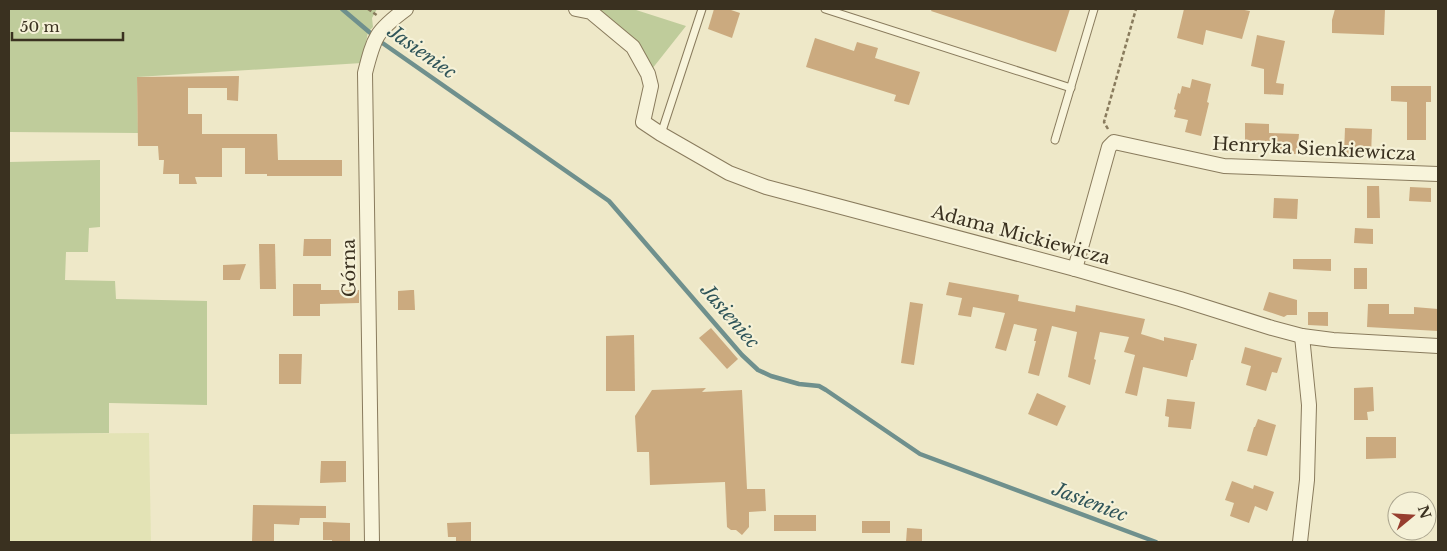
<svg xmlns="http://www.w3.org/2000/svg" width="1447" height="551" font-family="'Libre Baskerville',serif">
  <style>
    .farmland { fill: #e3e3b5 }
    .green { fill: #bfcc9b }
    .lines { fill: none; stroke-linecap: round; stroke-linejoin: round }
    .stream { stroke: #6f908d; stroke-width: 4.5 }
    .building { fill: #cbaa7f }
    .service-casing { stroke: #897b5d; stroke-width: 9 }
    .minor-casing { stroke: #897b5d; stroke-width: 16 }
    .path { stroke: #897b5d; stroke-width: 2.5; stroke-dasharray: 4 2.5; stroke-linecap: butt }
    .service { stroke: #f8f4db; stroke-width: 7 }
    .minor { stroke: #f8f4db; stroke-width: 14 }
    .labels { text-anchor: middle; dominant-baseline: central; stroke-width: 4.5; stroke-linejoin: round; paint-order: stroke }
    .street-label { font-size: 18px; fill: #3a3120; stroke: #f5f1d7 }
    .water-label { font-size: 19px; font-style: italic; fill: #305559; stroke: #f5f1d7 }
  </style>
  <rect width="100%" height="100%" fill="#eee8c8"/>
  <path class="farmland" d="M 149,433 L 151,542 L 9,542 L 9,434 Z"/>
  <g class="green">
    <path d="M 9,9 L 377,9 L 372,18 L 373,27 L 368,32 L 362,63 L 137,77 L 138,133 L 9,132 Z"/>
    <path d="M 576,9 L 633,9 L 686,26 L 648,74 L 633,47 Z"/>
    <path d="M 100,160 L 100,227 L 89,228 L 88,252 L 66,252 L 65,280 L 115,281 L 116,299 L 207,301 L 207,405 L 109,403 L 109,433 L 9,434 L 9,162 Z"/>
  </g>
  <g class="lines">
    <path class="stream" d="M 342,9 L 381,42 L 609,201 L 742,355 L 758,370 L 771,376 L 799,384 L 819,386 L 826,390 L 920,454 L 1156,542"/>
  </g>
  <g class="building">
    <path d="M 714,9 L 728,9 L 740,13 L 732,38 L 708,29 Z"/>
    <path d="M 932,9 L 1070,9 L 1056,52 L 931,11 Z"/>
    <path d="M 1184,9 L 1239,9 L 1250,11 L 1242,39 L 1206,30 L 1203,45 L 1177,38 Z"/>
    <path d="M 1335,9 L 1385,9 L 1384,35 L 1332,33 L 1332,20 Z"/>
    <path d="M 1257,35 L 1285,41 L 1276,83 L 1284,84 L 1283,95 L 1264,94 L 1264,69 L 1251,66 Z"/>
    <path d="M 815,38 L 854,51 L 857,42 L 878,48 L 875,58 L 920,72 L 909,105 L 894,101 L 896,95 L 806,67 Z"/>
    <path d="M 239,76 L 238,101 L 227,100 L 227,88 L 188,88 L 188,114 L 202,114 L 202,134 L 277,134 L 278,160 L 342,160 L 342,176 L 267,176 L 267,174 L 245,174 L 245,148 L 222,148 L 222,177 L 195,177 L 197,184 L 179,184 L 179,174 L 163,174 L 164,160 L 159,160 L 158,146 L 138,146 L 137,77 Z"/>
    <path d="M 1192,79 L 1211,84 L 1207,102 L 1209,103 L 1201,136 L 1185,132 L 1188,120 L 1174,117 L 1176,110 L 1174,109 L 1178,93 L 1180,94 L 1182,86 L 1190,88 Z"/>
    <path d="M 1391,86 L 1431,86 L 1431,102 L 1426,102 L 1426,140 L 1407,140 L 1407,102 L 1391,101 Z"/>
    <path d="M 1245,123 L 1269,124 L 1269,133 L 1299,134 L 1297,154 L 1278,154 L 1278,147 L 1245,147 Z"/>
    <path d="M 1345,128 L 1372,129 L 1371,156 L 1344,155 Z"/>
    <path d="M 1367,186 L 1379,186 L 1380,218 L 1367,218 Z"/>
    <path d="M 1410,187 L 1431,188 L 1431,202 L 1409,201 Z"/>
    <path d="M 1274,198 L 1298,199 L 1297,219 L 1273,218 Z"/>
    <path d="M 1355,228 L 1373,229 L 1373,244 L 1354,243 Z"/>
    <path d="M 304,239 L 331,239 L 331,256 L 303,256 Z"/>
    <path d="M 259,244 L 275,244 L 276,289 L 260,289 Z"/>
    <path d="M 1293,259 L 1331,259 L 1331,271 L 1293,269 Z"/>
    <path d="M 246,264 L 240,280 L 223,280 L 223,265 Z"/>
    <rect x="1354" y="268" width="13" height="21"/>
    <path d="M 949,282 L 1019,295 L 1018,301 L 1075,312 L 1076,305 L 1145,319 L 1141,334 L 1164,341 L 1164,337 L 1197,344 L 1193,360 L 1191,360 L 1187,377 L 1143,367 L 1137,396 L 1125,393 L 1135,355 L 1124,352 L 1129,337 L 1100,332 L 1094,359 L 1096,360 L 1090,385 L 1068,377 L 1077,332 L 1052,326 L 1039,376 L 1028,373 L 1036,341 L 1034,341 L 1037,329 L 1014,324 L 1006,351 L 995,348 L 1005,313 L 973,307 L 971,317 L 958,315 L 962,298 L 946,295 Z"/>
    <path d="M 293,284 L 321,284 L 321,290 L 359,290 L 359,303 L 321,304 L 320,304 L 320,316 L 293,316 Z"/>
    <path d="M 411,290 L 414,290 L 415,310 L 398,310 L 398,291 Z"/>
    <path d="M 1269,292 L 1297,300 L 1297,315 L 1287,315 L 1284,317 L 1263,310 Z"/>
    <path d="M 910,302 L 923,304 L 914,365 L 901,363 Z"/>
    <path d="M 1368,304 L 1389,304 L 1389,314 L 1414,314 L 1414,307 L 1438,309 L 1438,331 L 1367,327 Z"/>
    <path d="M 1308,312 L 1328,312 L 1328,326 L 1308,325 Z"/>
    <path d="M 711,328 L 738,359 L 727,369 L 699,338 Z"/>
    <path d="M 634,335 L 635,391 L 606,391 L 606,336 Z"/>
    <path d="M 1245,347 L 1282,358 L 1277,373 L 1272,372 L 1266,391 L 1246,385 L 1251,366 L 1241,363 Z"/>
    <path d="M 279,354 L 302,354 L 301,384 L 279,384 Z"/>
    <path d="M 1373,387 L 1374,411 L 1367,412 L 1368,420 L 1354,420 L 1354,388 Z"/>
    <path d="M 706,388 L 702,392 L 742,390 L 747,489 L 765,489 L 766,511 L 749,512 L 749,527 L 742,535 L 736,530 L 731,530 L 727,527 L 725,482 L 650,485 L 649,452 L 637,452 L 635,416 L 652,390 Z"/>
    <path d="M 1037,393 L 1066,406 L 1057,426 L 1028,414 Z"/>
    <path d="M 1167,399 L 1195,402 L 1191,429 L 1168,427 L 1169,417 L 1165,416 Z"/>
    <path d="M 1258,419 L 1276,425 L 1267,456 L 1247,451 L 1254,427 L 1255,427 Z"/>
    <path d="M 1366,437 L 1396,437 L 1396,458 L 1366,459 Z"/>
    <path d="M 321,461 L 346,461 L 346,482 L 320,483 Z"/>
    <path d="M 1232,481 L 1253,489 L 1254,485 L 1274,492 L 1267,511 L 1255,506 L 1249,523 L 1230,516 L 1234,503 L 1225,500 Z"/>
    <path d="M 253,505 L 326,506 L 326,518 L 300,518 L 299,525 L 274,524 L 274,542 L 252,542 Z"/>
    <rect x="774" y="515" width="42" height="16"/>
    <rect x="862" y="521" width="28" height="12"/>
    <path d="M 323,522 L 350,523 L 350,542 L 332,542 L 332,540 L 323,540 Z"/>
    <path d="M 471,522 L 471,542 L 456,542 L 456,537 L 448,537 L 447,523 Z"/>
    <path d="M 907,528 L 922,529 L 922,542 L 906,542 Z"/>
  </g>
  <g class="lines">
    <defs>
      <g id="service">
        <path d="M 825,9 L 1071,88"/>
        <path d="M 661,134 L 702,9"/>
        <path d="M 1055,140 L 1094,9"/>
      </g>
      <g id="minor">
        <path d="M 576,9 L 591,12 L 633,47 L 648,74 L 651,86 L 643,122 L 661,134 L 729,173 L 766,187 L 1075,269 L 1180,299 L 1272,328 L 1302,336 L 1333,340 L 1438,346"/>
        <path d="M 1075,269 L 1109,147 L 1114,142 L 1224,166 L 1438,174"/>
        <path d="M 372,542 L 365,73 C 374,37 376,31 406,9"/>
        <path d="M 1300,542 L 1307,480 L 1309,405 L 1302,336"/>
      </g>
    </defs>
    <use href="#service" class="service-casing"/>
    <use href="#minor" class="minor-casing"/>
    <g class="path">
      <path d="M 368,9 L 378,16"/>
      <path d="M 1108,129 L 1104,122 L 1136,9"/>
    </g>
    <use href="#service" class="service"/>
    <use href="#minor" class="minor"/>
  </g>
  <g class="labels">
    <g class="street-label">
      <text transform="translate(1314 149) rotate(3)">Henryka Sienkiewicza</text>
      <text transform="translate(1021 235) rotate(15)">Adama Mickiewicza</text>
      <text transform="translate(349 268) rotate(-91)">Górna</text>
    </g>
    <g class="water-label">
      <text transform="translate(422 52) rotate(35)">Jasieniec</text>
      <text transform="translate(730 316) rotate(49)">Jasieniec</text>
      <text transform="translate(1090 502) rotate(21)">Jasieniec</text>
    </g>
  </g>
  <rect width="1447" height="551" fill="none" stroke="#3a3120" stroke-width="20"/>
  <g transform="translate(1412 516) rotate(72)"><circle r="24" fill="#f5f1d7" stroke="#aaa48e"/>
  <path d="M0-4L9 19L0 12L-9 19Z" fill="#973e2f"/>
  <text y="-8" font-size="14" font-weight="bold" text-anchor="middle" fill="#3a3120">N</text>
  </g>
  <path d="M12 32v8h111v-8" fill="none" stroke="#3a3120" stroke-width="2.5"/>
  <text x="20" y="32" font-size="15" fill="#3a3120" stroke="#f5f1d7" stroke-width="4" paint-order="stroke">50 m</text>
</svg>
